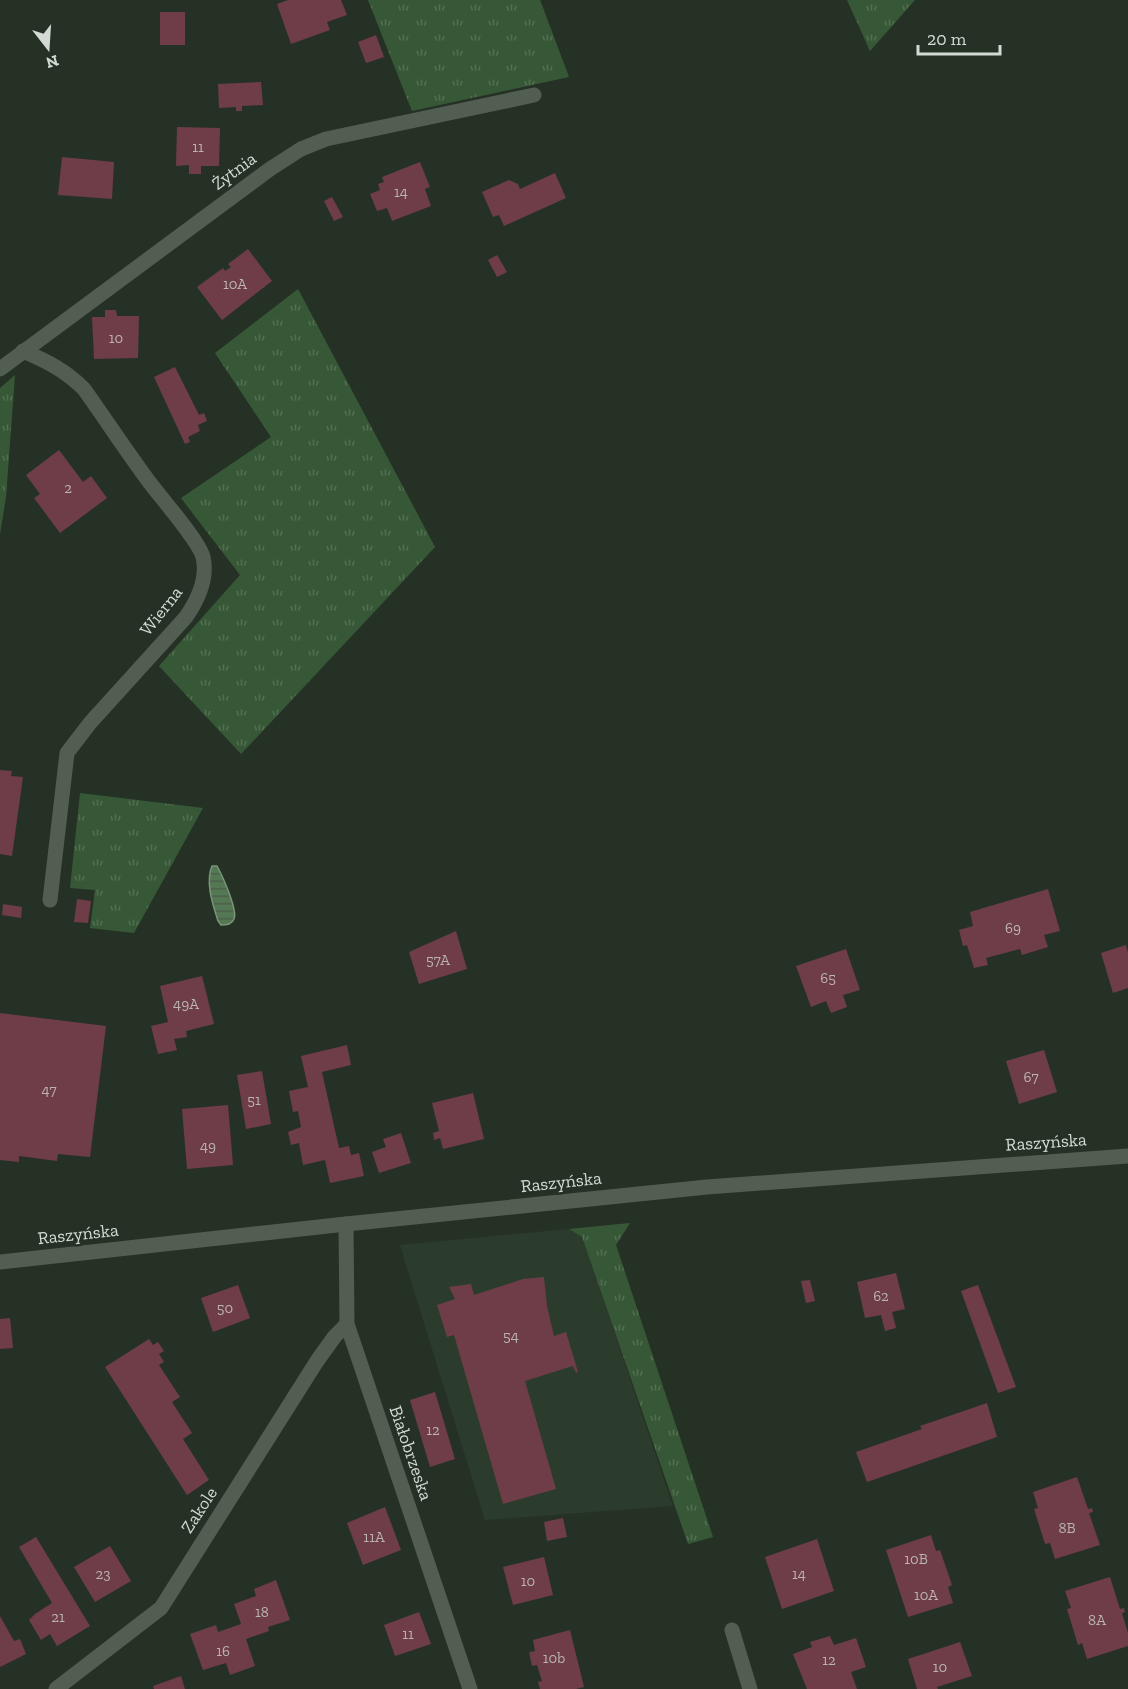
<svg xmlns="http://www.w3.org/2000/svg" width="1128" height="1689" font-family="'Zilla Slab',serif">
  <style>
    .built { fill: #2c3c2c }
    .grass { fill: url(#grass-tufts) }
    .water { fill: url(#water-rules); stroke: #7b957a; stroke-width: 1.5 }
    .building { fill: #6e3d47 }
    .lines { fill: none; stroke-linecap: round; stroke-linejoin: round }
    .minor { stroke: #525e52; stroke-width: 15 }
    .tertiary { stroke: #525e52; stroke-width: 15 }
    .labels { text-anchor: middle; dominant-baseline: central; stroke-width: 5; stroke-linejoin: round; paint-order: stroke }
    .number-label { font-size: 15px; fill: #bab3b0 }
    .street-label { font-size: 18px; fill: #d3dad3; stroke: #263126 }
  </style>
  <defs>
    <pattern id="grass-tufts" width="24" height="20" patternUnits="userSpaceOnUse" patternTransform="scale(1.5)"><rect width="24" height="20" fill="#375837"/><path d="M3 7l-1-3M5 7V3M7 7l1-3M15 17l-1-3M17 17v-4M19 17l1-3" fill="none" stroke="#536f53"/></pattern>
    <pattern id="water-rules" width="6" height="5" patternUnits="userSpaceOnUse" patternTransform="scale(1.5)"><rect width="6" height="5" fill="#557854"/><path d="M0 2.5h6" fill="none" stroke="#4b5f4b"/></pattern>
  </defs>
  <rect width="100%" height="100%" fill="#263126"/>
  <path class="built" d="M 569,1229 L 582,1237 L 673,1506 L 485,1520 L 400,1245 Z"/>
  <g class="grass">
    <path d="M 368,0 L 540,0 L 569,77 L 412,111 Z"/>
    <path d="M 847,0 L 915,0 L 870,51 Z"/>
    <path d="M 298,289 L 435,547 L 241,754 L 159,666 L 240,575 L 181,498 L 271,437 L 215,353 Z"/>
    <path d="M 15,375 L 6,497 L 0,534 L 0,388 Z"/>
    <path d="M 80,793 L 203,808 L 134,933 L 90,928 L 95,890 L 70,888 Z"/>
    <path d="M 630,1223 L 616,1245 L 713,1537 L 688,1544 L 582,1237 L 569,1229 Z"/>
  </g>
  <path class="water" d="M 212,866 L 217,866 C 222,875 238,910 234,919 C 231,925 226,925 221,925 L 218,921 C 213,905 205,882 212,866 Z"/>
  <g class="building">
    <path d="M 288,0 L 341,0 L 347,15 L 327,22 L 330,30 L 291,44 L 277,4 Z"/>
    <rect x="160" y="12" width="25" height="33"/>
    <path d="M 376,35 L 384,57 L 366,63 L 358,42 Z"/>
    <path d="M 261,82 L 263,105 L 242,106 L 242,111 L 236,111 L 236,107 L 219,108 L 218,84 Z"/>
    <path d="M 177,127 L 220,128 L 219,166 L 201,166 L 201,174 L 189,174 L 189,165 L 176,166 Z"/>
    <path d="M 62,157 L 114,162 L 112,199 L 58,195 Z"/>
    <path d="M 420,162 L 430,187 L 425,189 L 431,206 L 392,221 L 387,208 L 377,211 L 370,194 L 380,190 L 378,184 L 384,182 L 382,177 Z"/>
    <path d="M 555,173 L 566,198 L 504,226 L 499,215 L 493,217 L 482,192 L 509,180 L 518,184 L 520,189 Z"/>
    <path d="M 332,197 L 343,217 L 334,221 L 324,201 Z"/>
    <path d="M 248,249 L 272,281 L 222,320 L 197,287 L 223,268 L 225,271 L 231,267 L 228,264 Z"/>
    <path d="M 497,255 L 507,272 L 497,277 L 488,260 Z"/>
    <path d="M 105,310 L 116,310 L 117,316 L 139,316 L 138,358 L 94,359 L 92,317 L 105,317 Z"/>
    <path d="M 175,367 L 199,415 L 204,413 L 207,421 L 198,425 L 200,431 L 188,437 L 190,442 L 185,444 L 154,377 Z"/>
    <path d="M 59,450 L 83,482 L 91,476 L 107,498 L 60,533 L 34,498 L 40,494 L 26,475 Z"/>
    <path d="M 0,770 L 12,771 L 11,776 L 23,777 L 12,856 L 0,854 Z"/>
    <path d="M 1048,889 L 1060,931 L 1044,935 L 1048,947 L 1022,955 L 1020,949 L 986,958 L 988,965 L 974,968 L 967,945 L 963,946 L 959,930 L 973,926 L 970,912 Z"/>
    <path d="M 77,899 L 91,901 L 88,923 L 74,922 Z"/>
    <path d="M 3,904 L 22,907 L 21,918 L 2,915 Z"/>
    <path d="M 456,931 L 467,969 L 419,984 L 409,952 Z"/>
    <path d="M 1126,945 L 1128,953 L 1128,988 L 1113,993 L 1101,953 Z"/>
    <path d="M 846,949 L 860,990 L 843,995 L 847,1007 L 831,1013 L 826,1001 L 811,1007 L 796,966 Z"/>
    <path d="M 202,976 L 214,1024 L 186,1031 L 187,1037 L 174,1039 L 177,1050 L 158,1054 L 151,1026 L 168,1022 L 160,986 Z"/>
    <path d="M 0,1013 L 106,1026 L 90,1157 L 58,1154 L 57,1161 L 19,1156 L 19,1162 L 0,1160 Z"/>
    <path d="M 347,1045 L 351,1065 L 322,1072 L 339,1148 L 349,1146 L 351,1155 L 359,1153 L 364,1176 L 330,1183 L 325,1160 L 303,1165 L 299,1143 L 291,1145 L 288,1132 L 301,1127 L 298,1111 L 293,1112 L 289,1091 L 308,1087 L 301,1056 Z"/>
    <path d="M 1044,1050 L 1057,1092 L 1019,1104 L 1006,1061 Z"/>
    <path d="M 262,1071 L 271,1124 L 246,1129 L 237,1075 Z"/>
    <path d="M 473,1093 L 484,1139 L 443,1149 L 440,1138 L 434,1140 L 433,1133 L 439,1131 L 432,1103 Z"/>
    <path d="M 228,1105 L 233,1165 L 187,1169 L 182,1109 Z"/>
    <path d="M 401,1133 L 411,1163 L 379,1173 L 372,1152 L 386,1147 L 383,1139 Z"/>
    <path d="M 896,1273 L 905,1309 L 892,1312 L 896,1328 L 885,1331 L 881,1315 L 865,1318 L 857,1282 Z"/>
    <path d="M 544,1277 L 547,1306 L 554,1336 L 566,1332 L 578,1372 L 576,1373 L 573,1366 L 525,1381 L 556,1489 L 503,1504 L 454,1335 L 447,1337 L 437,1305 L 455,1299 L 449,1287 L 471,1284 L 474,1295 L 523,1279 Z"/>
    <path d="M 810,1280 L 815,1301 L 806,1303 L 801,1281 Z"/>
    <path d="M 238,1285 L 250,1318 L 213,1332 L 201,1298 Z"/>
    <path d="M 978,1285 L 1016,1387 L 998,1393 L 961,1291 Z"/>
    <path d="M 10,1318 L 13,1348 L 0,1349 L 0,1319 Z"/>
    <path d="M 149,1339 L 153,1345 L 158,1342 L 164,1351 L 159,1354 L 164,1362 L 159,1365 L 180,1397 L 172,1402 L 192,1433 L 183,1439 L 209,1480 L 187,1495 L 105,1367 Z"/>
    <path d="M 435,1392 L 455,1459 L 430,1467 L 410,1400 Z"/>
    <path d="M 987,1403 L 997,1437 L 867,1482 L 856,1452 L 922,1429 L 920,1426 Z"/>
    <path d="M 1077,1477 L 1088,1509 L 1092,1508 L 1093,1512 L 1089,1513 L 1100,1545 L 1055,1559 L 1050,1543 L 1045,1544 L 1034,1509 L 1038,1508 L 1033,1492 Z"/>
    <path d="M 385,1507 L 401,1550 L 363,1565 L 347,1523 Z"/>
    <path d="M 563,1518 L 567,1537 L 547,1541 L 544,1522 Z"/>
    <path d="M 931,1535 L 936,1551 L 940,1550 L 952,1585 L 948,1587 L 953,1603 L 908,1617 L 886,1550 Z"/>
    <path d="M 36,1537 L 90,1626 L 57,1646 L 50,1634 L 41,1640 L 29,1620 L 35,1614 L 52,1603 L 19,1547 Z"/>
    <path d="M 817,1539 L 834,1591 L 782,1609 L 765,1557 Z"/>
    <path d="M 110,1546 L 131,1581 L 95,1602 L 74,1567 Z"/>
    <path d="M 544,1557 L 553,1595 L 513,1605 L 503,1567 Z"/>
    <path d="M 1110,1577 L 1120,1609 L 1124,1608 L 1125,1612 L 1122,1613 L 1128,1633 L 1128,1646 L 1087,1659 L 1082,1643 L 1078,1645 L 1067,1609 L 1071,1608 L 1065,1591 Z"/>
    <path d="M 276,1580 L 290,1620 L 268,1627 L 269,1631 L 246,1639 L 255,1666 L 230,1675 L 226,1663 L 203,1670 L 190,1634 L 216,1625 L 218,1632 L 241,1624 L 234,1604 L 256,1596 L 254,1589 Z"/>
    <path d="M 419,1612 L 431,1644 L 395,1656 L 384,1625 Z"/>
    <path d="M 0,1616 L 14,1641 L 20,1639 L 26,1654 L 0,1667 Z"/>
    <path d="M 570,1630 L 584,1687 L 576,1689 L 540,1689 L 538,1682 L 542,1681 L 537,1665 L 532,1666 L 529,1652 L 535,1651 L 533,1640 Z"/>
    <path d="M 830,1636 L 834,1645 L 856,1638 L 866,1667 L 851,1672 L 857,1689 L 807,1689 L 793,1654 L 812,1647 L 810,1642 Z"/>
    <path d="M 960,1642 L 972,1676 L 937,1687 L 938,1689 L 917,1689 L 908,1659 Z"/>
    <path d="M 181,1676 L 185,1689 L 154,1689 L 153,1686 Z"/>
  </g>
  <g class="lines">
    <g class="minor">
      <path d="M 23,351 C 47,361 66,371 84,389 C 106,420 127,452 150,483 C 162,499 199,541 203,557 C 208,578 197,601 186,617 L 90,723 L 67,753 L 50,900"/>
      <path d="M 0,369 L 270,169 L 301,149 L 326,139 L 534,95"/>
      <path d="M 346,1224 L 347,1324 L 470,1689"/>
      <path d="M 732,1630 L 750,1689"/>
      <path d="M 56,1689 L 161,1608 L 317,1361 L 335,1336 L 347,1324"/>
    </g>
    <path class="tertiary" d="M 0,1262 L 346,1224 L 707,1187 L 1128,1156"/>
  </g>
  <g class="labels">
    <g class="number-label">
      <text x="198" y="147">11</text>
      <text x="401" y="192">14</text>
      <text x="235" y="284">10A</text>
      <text x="116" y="338">10</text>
      <text x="68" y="488">2</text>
      <text x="1013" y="928">69</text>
      <text x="438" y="960">57A</text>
      <text x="828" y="978">65</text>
      <text x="186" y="1004">49A</text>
      <text x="1031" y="1077">67</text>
      <text x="49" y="1090">47</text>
      <text x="254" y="1100">51</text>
      <text x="208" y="1146">49</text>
      <text x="881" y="1296">62</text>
      <text x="225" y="1308">50</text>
      <text x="511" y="1336">54</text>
      <text x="433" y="1430">12</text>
      <text x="1067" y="1528">8B</text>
      <text x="374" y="1537">11A</text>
      <text x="916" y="1559">10B</text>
      <text x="103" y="1574">23</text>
      <text x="799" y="1574">14</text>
      <text x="528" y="1581">10</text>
      <text x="926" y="1595">10A</text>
      <text x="262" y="1612">18</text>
      <text x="58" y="1617">21</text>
      <text x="1097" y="1620">8A</text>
      <text x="408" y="1634">11</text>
      <text x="223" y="1651">16</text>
      <text x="554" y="1658">10b</text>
      <text x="829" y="1660">12</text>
      <text x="940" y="1667">10</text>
    </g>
    <g class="street-label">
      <text transform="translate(234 171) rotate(-36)">Żytnia</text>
      <text transform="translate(161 611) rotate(-52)">Wierna</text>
      <text transform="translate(1046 1142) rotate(-4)">Raszyńska</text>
      <text transform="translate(561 1182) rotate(-6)">Raszyńska</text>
      <text transform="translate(78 1234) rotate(-6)">Raszyńska</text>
      <text transform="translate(411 1453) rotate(71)">Białobrzeska</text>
      <text transform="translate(199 1510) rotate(-57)">Zakole</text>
    </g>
  </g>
  <g transform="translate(48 48) rotate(163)" stroke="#263126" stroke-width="4.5" paint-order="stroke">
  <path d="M0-4.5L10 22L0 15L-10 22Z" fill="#d3dad3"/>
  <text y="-9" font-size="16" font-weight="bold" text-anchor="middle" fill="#d3dad3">N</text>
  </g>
  <path d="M918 45v9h82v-9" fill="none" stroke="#d3dad3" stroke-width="3"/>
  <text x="927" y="45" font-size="18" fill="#d3dad3" stroke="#263126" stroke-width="4.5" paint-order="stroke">20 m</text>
</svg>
